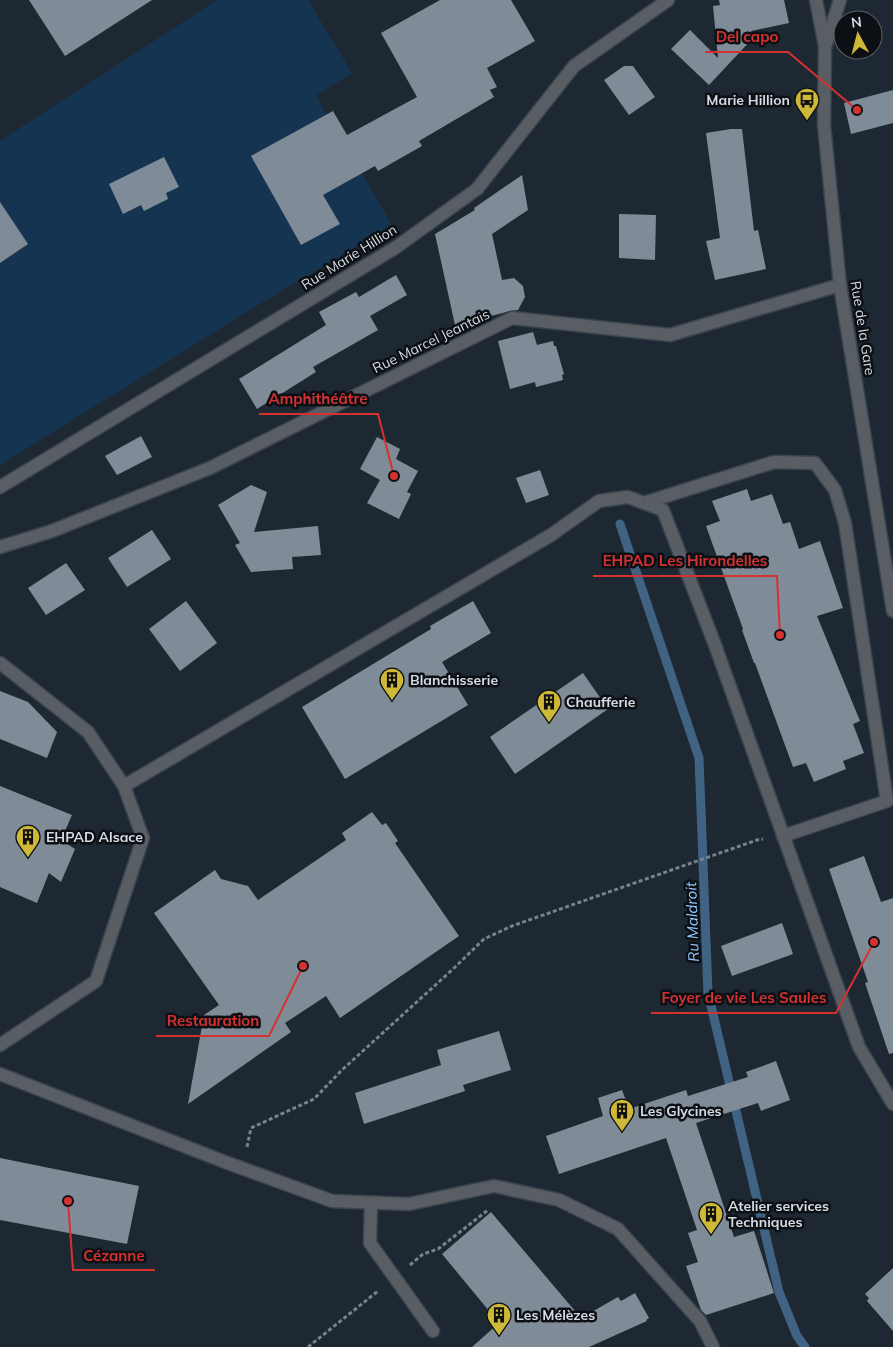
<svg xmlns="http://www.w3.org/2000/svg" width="893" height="1347" font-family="Mulish,sans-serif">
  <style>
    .green { fill: #153451 }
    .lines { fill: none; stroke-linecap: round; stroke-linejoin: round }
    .stream { stroke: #416383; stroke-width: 9 }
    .building { fill: #7f8b97 }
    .service-casing { stroke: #3b454e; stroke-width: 15 }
    .minor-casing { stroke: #3b454e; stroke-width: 15 }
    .tertiary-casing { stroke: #3b454e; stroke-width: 15 }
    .path { stroke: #79818a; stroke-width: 3; stroke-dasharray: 4 2.5; stroke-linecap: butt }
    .service { stroke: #595e64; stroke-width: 12 }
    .minor { stroke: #595e64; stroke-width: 12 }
    .tertiary { stroke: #595e64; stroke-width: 12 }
    .labels { text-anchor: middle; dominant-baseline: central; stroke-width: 5; stroke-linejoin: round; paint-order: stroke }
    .poi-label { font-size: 14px; font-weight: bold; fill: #d5dbe2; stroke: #0c1015; text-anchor: start }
    .street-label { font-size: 14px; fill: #d5dbe2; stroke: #0c1015 }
    .water-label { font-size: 15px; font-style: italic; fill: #91c7fe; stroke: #0c1015 }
    .leader { fill: none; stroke: #d63131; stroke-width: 2 }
    .callout-dot { fill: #d63131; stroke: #0c1015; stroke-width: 2 }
    .callout-label { font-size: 15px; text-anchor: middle; font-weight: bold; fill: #d63131; stroke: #0c1015; stroke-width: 5; stroke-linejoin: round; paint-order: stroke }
  </style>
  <rect width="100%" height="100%" fill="#1e2832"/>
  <path class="green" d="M 217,0 L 308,0 L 352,73 L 316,96 L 392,225 L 245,313 L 0,465 L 0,141 Z"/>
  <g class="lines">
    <path class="stream" d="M 620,524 L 699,758 L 708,993 L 779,1292 L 797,1336 L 805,1347"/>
  </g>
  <g class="building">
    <path d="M 29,0 L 152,0 L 65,56 Z"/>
    <path d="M 440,0 L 511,0 L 535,41 L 487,68 L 497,87 L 490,90 L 494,97 L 419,141 L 422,146 L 378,171 L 375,166 L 323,195 L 340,224 L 301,245 L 251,156 L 333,111 L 347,135 L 417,97 L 381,33 Z"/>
    <path d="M 719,0 L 784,0 L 789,23 L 751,31 L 753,38 L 709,85 L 671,49 L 690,30 L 718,58 L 713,6 L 720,5 Z"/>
    <path d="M 624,66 L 633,66 L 655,97 L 629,115 L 604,80 Z"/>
    <path d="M 893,90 L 893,123 L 851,134 L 844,103 Z"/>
    <path d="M 731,129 L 742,129 L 754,231 L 758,230 L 766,269 L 715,280 L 706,241 L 720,238 L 706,133 Z"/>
    <path d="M 164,157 L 179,187 L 166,193 L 168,199 L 144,211 L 141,205 L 123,214 L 109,184 Z"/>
    <path d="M 522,175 L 528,210 L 492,234 L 502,280 L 514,278 L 523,286 L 525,297 L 518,310 L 509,311 L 503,313 L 455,325 L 435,234 L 475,210 L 474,208 Z"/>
    <path d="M 0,202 L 28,244 L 0,263 Z"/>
    <path d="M 619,214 L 656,215 L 655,260 L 619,258 Z"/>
    <path d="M 396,275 L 407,295 L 370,316 L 378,330 L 313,367 L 316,372 L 257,409 L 239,379 L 326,325 L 319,312 L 356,292 L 359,297 Z"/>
    <path d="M 533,332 L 537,345 L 553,341 L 554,346 L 556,346 L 564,374 L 562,375 L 563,380 L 536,387 L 535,382 L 510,389 L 498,341 Z"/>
    <path d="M 141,436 L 152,457 L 117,475 L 105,456 Z"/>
    <path d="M 377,437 L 400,449 L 396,459 L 418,471 L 407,492 L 411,494 L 399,519 L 367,503 L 380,480 L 360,469 Z"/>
    <path d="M 540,470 L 549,495 L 526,503 L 516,478 Z"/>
    <path d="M 251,485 L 267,492 L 254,532 L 318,526 L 321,555 L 292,557 L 293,569 L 251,572 L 235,545 L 240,543 L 218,505 Z"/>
    <path d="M 747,489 L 751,501 L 772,494 L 783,524 L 790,522 L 799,549 L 820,541 L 843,608 L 817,616 L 860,721 L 853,724 L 864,753 L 843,761 L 846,769 L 814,782 L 806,763 L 793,767 L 755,663 L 754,663 L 742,630 L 743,629 L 706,526 L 720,521 L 712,501 Z"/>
    <path d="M 152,530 L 171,559 L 127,587 L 108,558 Z"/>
    <path d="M 66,563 L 85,590 L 46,615 L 28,588 Z"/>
    <path d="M 186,601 L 217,643 L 180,671 L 149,629 Z"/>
    <path d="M 473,601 L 491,633 L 442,662 L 468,705 L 345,779 L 302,707 L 431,629 L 430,626 Z"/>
    <path d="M 583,673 L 608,709 L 515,774 L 490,737 Z"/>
    <path d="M 0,691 L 28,702 L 57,732 L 47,758 L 0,739 Z"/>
    <path d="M 0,786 L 72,815 L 61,840 L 75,849 L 61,882 L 49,873 L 37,903 L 0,887 Z"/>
    <path d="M 372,812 L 382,825 L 386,823 L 398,841 L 395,843 L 459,936 L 340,1018 L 326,996 L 285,1023 L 291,1032 L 188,1104 L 204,1015 L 219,1005 L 154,913 L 215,870 L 221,879 L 248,886 L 258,900 L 346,840 L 342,833 Z"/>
    <path d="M 864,856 L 881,902 L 893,898 L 893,1053 L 889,1054 L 865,983 L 868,982 L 829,869 Z"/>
    <path d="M 782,923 L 793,954 L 732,976 L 721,946 Z"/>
    <path d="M 499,1031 L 511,1070 L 463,1085 L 465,1091 L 364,1124 L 355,1093 L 441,1065 L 437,1050 Z"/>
    <path d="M 776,1061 L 790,1100 L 761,1111 L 758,1103 L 696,1123 L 734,1237 L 754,1231 L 774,1293 L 706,1315 L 701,1310 L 686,1266 L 698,1262 L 688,1233 L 697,1230 L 666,1138 L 559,1174 L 546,1136 L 603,1116 L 598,1098 L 622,1090 L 629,1109 L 686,1090 L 688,1096 L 748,1077 L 746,1072 Z"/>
    <path d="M 0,1158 L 139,1186 L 127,1244 L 0,1220 Z"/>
    <path d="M 491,1212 L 581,1318 L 618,1297 L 621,1301 L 635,1293 L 649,1318 L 646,1320 L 647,1321 L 589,1347 L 472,1347 L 499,1323 L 442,1254 Z"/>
    <path d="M 893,1268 L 893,1331 L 867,1301 L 869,1298 L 865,1294 Z"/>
  </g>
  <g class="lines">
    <defs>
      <g id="service">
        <path d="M 644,503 L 774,462 L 815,463 L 835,490 L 845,523 L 887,801 L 783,836"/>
        <path d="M 0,663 L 88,732 L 124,786 L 143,838 L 96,981 L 0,1045"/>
        <path d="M 124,786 L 551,535 L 599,501 L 628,497 L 663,510 L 715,645 L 859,1047 L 893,1104"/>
        <path d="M 0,1074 L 225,1162 L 332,1201 L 409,1204 L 494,1186 L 559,1200 L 618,1229 L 700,1321 L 713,1347"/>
        <path d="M 371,1203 L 370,1243 L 433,1331"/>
      </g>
      <g id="minor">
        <path d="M 0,487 L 395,248 L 477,189 L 574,66 L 668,0"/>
        <path d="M 0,547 L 52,531 L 210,468 L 512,318 L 670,335 L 840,285"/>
      </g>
      <g id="tertiary">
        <path d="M 816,0 L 825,46 L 824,125 L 840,285 L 893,611"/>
        <path d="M 826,44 L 840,0"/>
      </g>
    </defs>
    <use href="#service" class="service-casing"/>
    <use href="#minor" class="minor-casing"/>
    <use href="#tertiary" class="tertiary-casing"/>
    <g class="path">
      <path d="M 247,1147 L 251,1128 L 314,1099 L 342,1070 L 453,969 L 484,939 L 512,926 L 757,840 L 763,839"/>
      <path d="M 410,1265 L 423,1254 L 438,1249 L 488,1210"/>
      <path d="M 308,1347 L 378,1291"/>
    </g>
    <use href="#service" class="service"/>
    <use href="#minor" class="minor"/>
    <use href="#tertiary" class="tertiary"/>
  </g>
  <defs>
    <symbol id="bus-pin" viewBox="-11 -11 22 30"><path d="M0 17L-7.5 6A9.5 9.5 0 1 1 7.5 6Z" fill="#ceb837" stroke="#0c1015"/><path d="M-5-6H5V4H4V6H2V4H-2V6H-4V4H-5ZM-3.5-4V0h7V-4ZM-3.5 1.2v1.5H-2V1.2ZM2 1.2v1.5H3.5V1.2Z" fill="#111"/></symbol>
    <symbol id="building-pin" viewBox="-11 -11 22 30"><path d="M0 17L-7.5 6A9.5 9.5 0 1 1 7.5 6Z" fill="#ceb837" stroke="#0c1015"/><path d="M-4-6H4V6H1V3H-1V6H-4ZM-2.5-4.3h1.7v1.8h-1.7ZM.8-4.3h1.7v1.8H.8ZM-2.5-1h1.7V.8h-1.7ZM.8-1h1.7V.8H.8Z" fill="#111"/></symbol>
  </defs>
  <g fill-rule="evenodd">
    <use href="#bus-pin" x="793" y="86" width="28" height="38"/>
    <use href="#building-pin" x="378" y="666" width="28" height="38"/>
    <use href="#building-pin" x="535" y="688" width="28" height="38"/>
    <use href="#building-pin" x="14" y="823" width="28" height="38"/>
    <use href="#building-pin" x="608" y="1097" width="28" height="38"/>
    <use href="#building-pin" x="697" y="1200" width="28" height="38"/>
    <use href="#building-pin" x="485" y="1301" width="28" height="38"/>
  </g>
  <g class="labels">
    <g class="poi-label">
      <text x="790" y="100" text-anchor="end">Marie Hillion</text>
      <text x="410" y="680">Blanchisserie</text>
      <text x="566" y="702">Chaufferie</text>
      <text x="46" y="837">EHPAD Alsace</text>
      <text x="640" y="1111">Les Glycines</text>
      <text x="728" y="1206">Atelier services<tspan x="728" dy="16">Techniques</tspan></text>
      <text x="516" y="1315">Les Mélèzes</text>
    </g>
    <g class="street-label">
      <text transform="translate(349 257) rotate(-32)">Rue Marie Hillion</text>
      <text transform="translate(863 328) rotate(81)">Rue de la Gare</text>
      <text transform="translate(431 341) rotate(-26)">Rue Marcel Jeantais</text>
    </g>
    <g class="water-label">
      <text transform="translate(692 922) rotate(-92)">Ru Maldroit</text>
    </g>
  </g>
  <path class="leader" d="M857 110L788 52H705M394 476L378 414H259M780 635L777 576H593M874 942L836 1013H651M303 966L269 1036H156M68 1201L73 1270H155"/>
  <g class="callout-dot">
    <circle cx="857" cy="110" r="5"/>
    <circle cx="394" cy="476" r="5"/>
    <circle cx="780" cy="635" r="5"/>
    <circle cx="874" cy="942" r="5"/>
    <circle cx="303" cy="966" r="5"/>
    <circle cx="68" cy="1201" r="5"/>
  </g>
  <g class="callout-label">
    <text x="747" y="42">Del capo</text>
    <text x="318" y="404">Amphithéâtre</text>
    <text x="685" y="566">EHPAD Les Hirondelles</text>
    <text x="744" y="1003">Foyer de vie Les Saules</text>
    <text x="213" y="1026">Restauration</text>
    <text x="114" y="1261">Cézanne</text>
  </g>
  <g transform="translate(858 35) rotate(353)"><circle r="24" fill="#0c1015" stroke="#5c6167"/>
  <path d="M0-4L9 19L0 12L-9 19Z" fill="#ceb837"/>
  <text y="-8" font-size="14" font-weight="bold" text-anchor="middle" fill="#d5dbe2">N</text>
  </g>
</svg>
